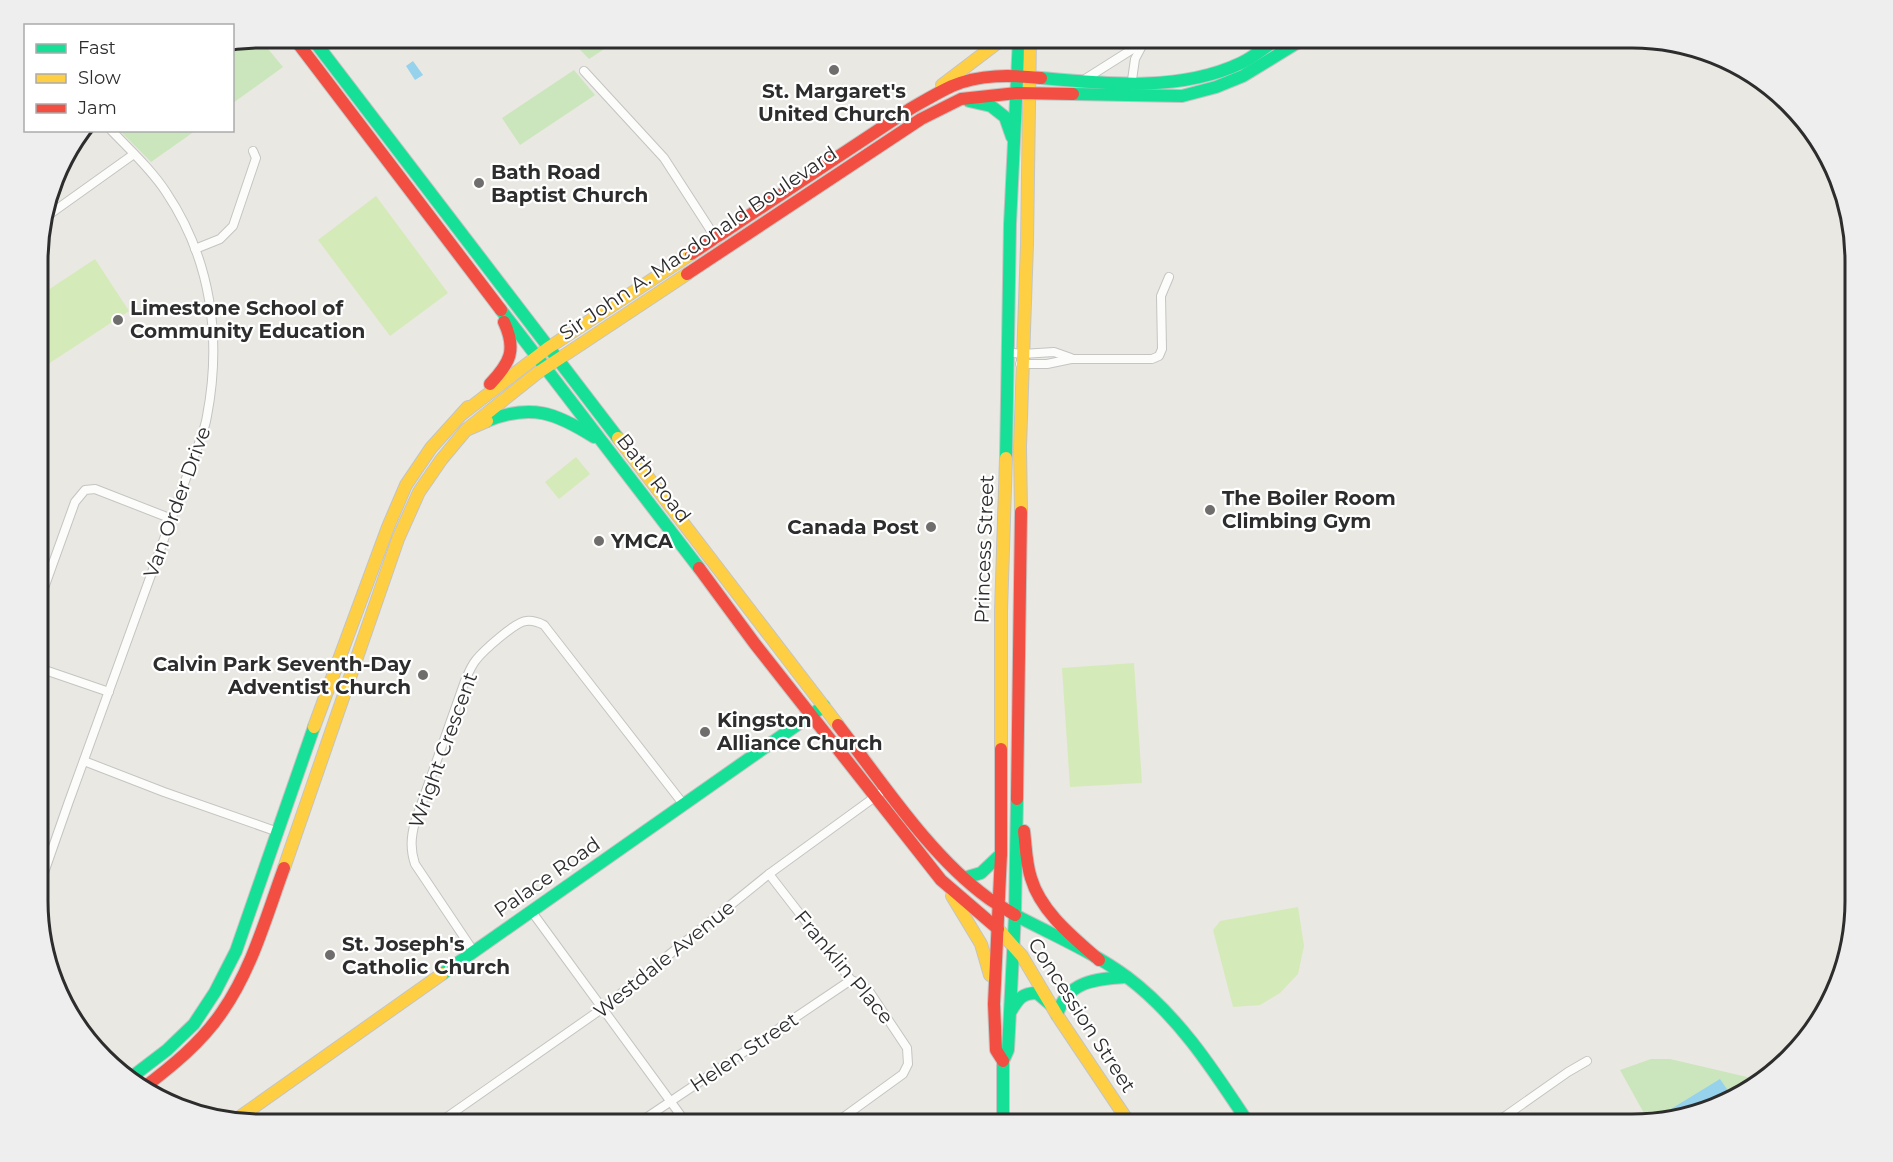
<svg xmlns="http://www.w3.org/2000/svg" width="1893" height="1162" font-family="Montserrat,sans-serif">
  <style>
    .green { fill: #cbe6bc }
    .pitch { fill: #d5eab9 }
    .water { fill: #96d2ec }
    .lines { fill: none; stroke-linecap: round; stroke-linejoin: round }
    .street-casing { stroke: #c4c4c3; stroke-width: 10 }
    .fast-casing { stroke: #c4c4c3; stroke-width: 14 }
    .slow-casing { stroke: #c4c4c3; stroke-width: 14 }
    .jam-casing { stroke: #c4c4c3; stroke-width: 14 }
    .street { stroke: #fcfcfb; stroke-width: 8 }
    .fast { stroke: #16e098; stroke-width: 12 }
    .slow { stroke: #ffcf43; stroke-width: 12 }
    .jam { stroke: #f24e42; stroke-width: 12 }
    .poi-dot { fill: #6f6e6c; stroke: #fff; stroke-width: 2 }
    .labels { text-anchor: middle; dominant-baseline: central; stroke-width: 4.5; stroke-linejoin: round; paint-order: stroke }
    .poi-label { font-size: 20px; font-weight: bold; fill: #2d2d2d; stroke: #fff; text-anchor: start }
    .street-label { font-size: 20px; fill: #2d2d2d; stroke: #fff }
    .rim { fill: none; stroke: #2d2d2d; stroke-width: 3 }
  </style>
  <rect width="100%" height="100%" fill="#eae8e2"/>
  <g class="green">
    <path d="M 259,38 L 283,67 L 233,103 L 233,43 Z"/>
    <path d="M 569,38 L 621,38 L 589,59 Z"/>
    <path d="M 574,70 L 595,95 L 520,145 L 502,118 Z"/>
    <path d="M 120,131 L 195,131 L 151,162 Z"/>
    <path d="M 1651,1059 L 1670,1059 L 1760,1080 L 1744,1094 L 1646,1124 L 1636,1124 L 1645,1115 L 1620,1070 Z"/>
  </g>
  <g class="pitch">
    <path d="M 376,196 L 448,293 L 390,336 L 318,240 Z"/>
    <path d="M 95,259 L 129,311 L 39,370 L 39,296 Z"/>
    <path d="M 576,457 L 590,474 L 559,499 L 545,482 Z"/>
    <path d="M 1134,663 L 1142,783 L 1070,787 L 1062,668 Z"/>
    <path d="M 1298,907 L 1304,946 L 1298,974 L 1280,993 L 1260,1005 L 1233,1007 L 1213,930 L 1220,921 Z"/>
  </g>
  <g class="water">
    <path d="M 413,61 L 423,75 L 415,80 L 406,66 Z"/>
    <path d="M 1720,1079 L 1733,1098 L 1648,1123 Z"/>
  </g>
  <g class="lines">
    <defs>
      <g id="street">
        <path d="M 584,71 L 664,158 L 717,240"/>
        <path d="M 1082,81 L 1150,38"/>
        <path d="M 1131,87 L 1135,59 L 1144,42"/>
        <path d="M 43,219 L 134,154"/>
        <path d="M 195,249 L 220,239 L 233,226 L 256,158 L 253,151"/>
        <path d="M 1007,352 L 1022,354 L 1054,352 L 1071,358"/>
        <path d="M 1020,364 L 1047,364 L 1071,359 L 1152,359 L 1159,356 L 1162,349 L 1161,296 L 1169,277"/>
        <path d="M 39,602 L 75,502 L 85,490 L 95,489 L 172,519"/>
        <path d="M 39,668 L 109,692"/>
        <path d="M 84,761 L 164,792 L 278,832"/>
        <path d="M 769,874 L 851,980 L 861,984 L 869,991 L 907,1048 L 908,1064 L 903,1074 L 834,1124"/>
        <path d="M 39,887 L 68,804 L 193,459 C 198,445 205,430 207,416 C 222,337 211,259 166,192 C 151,169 130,150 111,130"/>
        <path d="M 532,912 L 687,1124"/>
        <path d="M 474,952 L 415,864 C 410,849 411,837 415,822 L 465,681 C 468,674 471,666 476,660 C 483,651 515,622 526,621 C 532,620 538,622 544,625 L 684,805"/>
        <path d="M 437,1124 L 603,1008 L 769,874 L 879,794"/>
        <path d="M 637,1124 L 851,980"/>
        <path d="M 1494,1124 L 1568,1072 L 1587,1061"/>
      </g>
      <g id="fast">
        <path d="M 312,38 L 618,438"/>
        <path d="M 1041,78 C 1106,84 1180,92 1241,63 C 1254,57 1266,46 1279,38"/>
        <path d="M 1073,94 L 1182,96 L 1216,87 L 1243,76 L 1305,38"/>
        <path d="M 969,101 L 991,106 L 1005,117 L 1012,137"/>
        <path d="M 501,310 L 699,568"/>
        <path d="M 487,421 C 531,403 556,413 594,437"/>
        <path d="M 1006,458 L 1010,224 L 1019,38"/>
        <path d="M 964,878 L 981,873 L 1001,854"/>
        <path d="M 1015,915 C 1053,935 1093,952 1127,977 C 1179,1016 1214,1071 1249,1124"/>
        <path d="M 442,974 L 824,706"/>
        <path d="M 1011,1011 C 1018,999 1022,993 1037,993 L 1051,1005"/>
        <path d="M 1057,1015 C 1067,981 1095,979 1126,977"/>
        <path d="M 129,1079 L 167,1050 L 194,1024 L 215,992 L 236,951 L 314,727"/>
        <path d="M 1005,1124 L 1003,1117 L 1003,1061 L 1008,1050 L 1015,915 L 1017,799"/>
      </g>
      <g id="slow">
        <path d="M 942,85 L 996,44 L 1000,38"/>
        <path d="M 462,414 L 548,348 L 691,254"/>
        <path d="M 466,430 L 536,374 L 687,274"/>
        <path d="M 618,438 L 838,725"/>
        <path d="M 1021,512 L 1020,447 L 1027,244 L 1030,38"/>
        <path d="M 314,727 L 388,527 L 406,485 L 431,448 L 468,407"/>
        <path d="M 1001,749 L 1001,611 L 1006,458"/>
        <path d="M 284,868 L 398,539 L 419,492 L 441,460 L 466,430 L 487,421"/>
        <path d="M 952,896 L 981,944 L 990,975"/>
        <path d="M 998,929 L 1022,956 L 1057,1015 L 1130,1124"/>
        <path d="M 234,1121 L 442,974"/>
      </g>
      <g id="jam">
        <path d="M 294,38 L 501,310"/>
        <path d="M 691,254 L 910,109 C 924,101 937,93 952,86 C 980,74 1011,75 1041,78"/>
        <path d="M 687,274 L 921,119 L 961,99 L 1017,93 L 1073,94"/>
        <path d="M 490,384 C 510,363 517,350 504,322"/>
        <path d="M 699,568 L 755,644 L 941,880 L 998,929"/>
        <path d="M 838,725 C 882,782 930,856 988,898 C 996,904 1006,909 1015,915"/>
        <path d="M 1001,749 L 1001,854 L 994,1004 L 996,1050 L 1003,1061"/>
        <path d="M 1017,799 L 1021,512"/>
        <path d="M 1024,831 C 1026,847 1026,863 1031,878 C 1041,912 1073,937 1099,960"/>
        <path d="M 142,1089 C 171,1067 201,1043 222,1012 C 252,969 266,917 284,868"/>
      </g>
    </defs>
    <use href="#street" class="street-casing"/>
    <use href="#fast" class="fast-casing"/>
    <use href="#slow" class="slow-casing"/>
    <use href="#jam" class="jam-casing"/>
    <use href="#street" class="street"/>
    <use href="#fast" class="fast"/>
    <use href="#slow" class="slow"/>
    <use href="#jam" class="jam"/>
  </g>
  <g class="poi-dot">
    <circle cx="834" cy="70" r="6"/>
    <circle cx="479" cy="183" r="6"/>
    <circle cx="118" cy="320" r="6"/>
    <circle cx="1210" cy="510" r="6"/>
    <circle cx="931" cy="527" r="6"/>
    <circle cx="599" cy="541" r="6"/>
    <circle cx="423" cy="675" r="6"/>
    <circle cx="705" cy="732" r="6"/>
    <circle cx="330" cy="955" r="6"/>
  </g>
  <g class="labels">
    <g class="poi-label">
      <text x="834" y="91" text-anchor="middle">St. Margaret's<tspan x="834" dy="23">United Church</tspan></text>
      <text x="491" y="172">Bath Road<tspan x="491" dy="23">Baptist Church</tspan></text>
      <text x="130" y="308">Limestone School of<tspan x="130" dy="23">Community Education</tspan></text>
      <text x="1222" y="498">The Boiler Room<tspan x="1222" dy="23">Climbing Gym</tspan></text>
      <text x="919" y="527" text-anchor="end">Canada Post</text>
      <text x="611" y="541">YMCA</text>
      <text x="411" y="664" text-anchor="end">Calvin Park Seventh-Day<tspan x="411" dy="23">Adventist Church</tspan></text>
      <text x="717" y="720">Kingston<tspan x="717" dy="23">Alliance Church</tspan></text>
      <text x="342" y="944">St. Joseph's<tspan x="342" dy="23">Catholic Church</tspan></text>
    </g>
    <g class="street-label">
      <text transform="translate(698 243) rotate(-34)">Sir John A. Macdonald Boulevard</text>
      <text transform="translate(654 478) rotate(52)">Bath Road</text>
      <text transform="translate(177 502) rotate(-70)">Van Order Drive</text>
      <text transform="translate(984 549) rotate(-88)">Princess Street</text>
      <text transform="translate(443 750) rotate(-70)">Wright Crescent</text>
      <text transform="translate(547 877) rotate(-35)">Palace Road</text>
      <text transform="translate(664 959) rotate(-39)">Westdale Avenue</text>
      <text transform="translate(844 967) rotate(50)">Franklin Place</text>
      <text transform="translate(1082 1015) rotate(57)">Concession Street</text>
      <text transform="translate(744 1052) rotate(-34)">Helen Street</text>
    </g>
  </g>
  <path d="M0 0H1893V1162H0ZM261 48H1632A213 213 0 0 1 1845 261V901A213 213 0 0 1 1632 1114H261A213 213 0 0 1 48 901V261A213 213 0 0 1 261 48Z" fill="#eee" fill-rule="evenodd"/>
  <path class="rim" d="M261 48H1632A213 213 0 0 1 1845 261V901A213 213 0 0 1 1632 1114H261A213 213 0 0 1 48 901V261A213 213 0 0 1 261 48Z"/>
  <rect x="24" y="24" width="210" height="108" fill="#ffffff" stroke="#ababab" stroke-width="1.5"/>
  <rect x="36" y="44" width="30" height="9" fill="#16e098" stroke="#ababab" stroke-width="1.5"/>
  <text x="78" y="54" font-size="18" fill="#2d2d2d">Fast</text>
  <rect x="36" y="74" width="30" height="9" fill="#ffcf43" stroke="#ababab" stroke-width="1.5"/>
  <text x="78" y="84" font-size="18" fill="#2d2d2d">Slow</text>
  <rect x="36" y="104" width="30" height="9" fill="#f24e42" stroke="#ababab" stroke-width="1.5"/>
  <text x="78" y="114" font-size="18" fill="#2d2d2d">Jam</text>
</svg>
